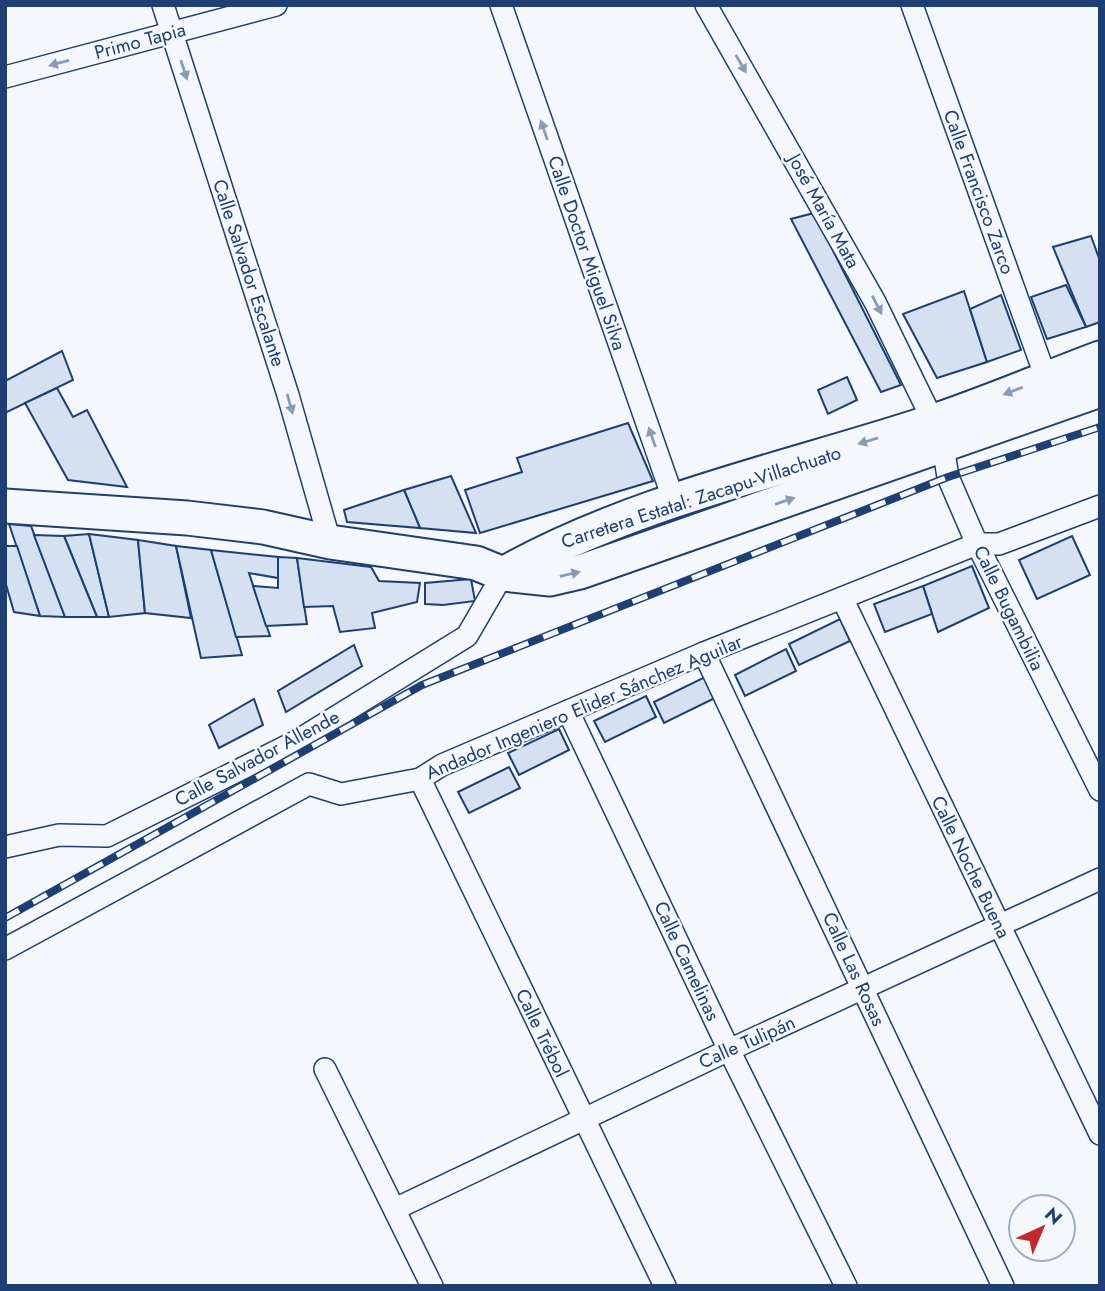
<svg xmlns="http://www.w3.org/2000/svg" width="1105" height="1291" font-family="Jost,sans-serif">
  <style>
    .building { fill: #d5e0f0; stroke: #1d3f73; stroke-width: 2 }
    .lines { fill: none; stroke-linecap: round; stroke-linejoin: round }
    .street-casing { stroke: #1d3f73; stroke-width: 24 }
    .primary-casing { stroke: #1d3f73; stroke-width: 37 }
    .street { stroke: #f4f7fb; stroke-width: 21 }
    .primary { stroke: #f4f7fb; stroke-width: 33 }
    .rail-casing { stroke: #1d3f73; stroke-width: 8 }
    .rail { stroke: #f4f7fb; stroke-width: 5; stroke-dasharray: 16; stroke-linecap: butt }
    .oneway { fill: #889bb7 }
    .labels { text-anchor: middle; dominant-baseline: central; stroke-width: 5; stroke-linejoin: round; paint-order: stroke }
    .street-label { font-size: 19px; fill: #1d3f73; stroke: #f4f7fb }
  </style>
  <rect width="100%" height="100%" fill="#f4f7fb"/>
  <g class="building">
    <path d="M 814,213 L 901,385 L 881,392 L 791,219 Z"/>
    <path d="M 1091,236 L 1100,261 L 1100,322 L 1086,327 L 1053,247 Z"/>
    <path d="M 1066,285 L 1086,327 L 1047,339 L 1031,297 Z"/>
    <path d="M 964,291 L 987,362 L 937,378 L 903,314 Z"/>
    <path d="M 1001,295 L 1021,350 L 987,362 L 970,309 Z"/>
    <path d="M 62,351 L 73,380 L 5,413 L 5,381 Z"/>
    <path d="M 847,377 L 857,400 L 828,414 L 818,390 Z"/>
    <path d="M 57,388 L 73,417 L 87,410 L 127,487 L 68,480 L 25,403 Z"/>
    <path d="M 628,423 L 653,481 L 480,533 L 465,490 L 522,472 L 517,458 Z"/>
    <path d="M 451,476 L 476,533 L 420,528 L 404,490 Z"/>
    <path d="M 404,490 L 420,528 L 347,522 L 344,510 Z"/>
    <path d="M 9,524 L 31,526 L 65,617 L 40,616 Z"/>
    <path d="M 89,534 L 109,617 L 97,617 L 64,536 Z"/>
    <path d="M 89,534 L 138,540 L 145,613 L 109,617 Z"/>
    <path d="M 34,535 L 64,536 L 97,617 L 65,617 Z"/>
    <path d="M 1072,536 L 1090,575 L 1037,599 L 1019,560 Z"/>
    <path d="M 138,540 L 176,546 L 191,618 L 145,613 Z"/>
    <path d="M 5,546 L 17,546 L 40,616 L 14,612 L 5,581 Z"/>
    <path d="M 176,546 L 211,550 L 242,655 L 201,658 Z"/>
    <path d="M 211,550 L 278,557 L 278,578 L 249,573 L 270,636 L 236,637 Z"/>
    <path d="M 278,557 L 297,558 L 307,624 L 266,626 L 253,586 L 278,588 Z"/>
    <path d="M 297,558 L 371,567 L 379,581 L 420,583 L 417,602 L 372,613 L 375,628 L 340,632 L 333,606 L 304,607 Z"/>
    <path d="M 972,566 L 989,608 L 938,632 L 923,586 Z"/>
    <path d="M 471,579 L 475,601 L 443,605 L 425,604 L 425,583 Z"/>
    <path d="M 923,586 L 932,614 L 885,632 L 874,604 Z"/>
    <path d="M 840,619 L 850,641 L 799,665 L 789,644 Z"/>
    <path d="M 354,645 L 362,666 L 286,712 L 278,691 Z"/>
    <path d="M 786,649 L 796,671 L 745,696 L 735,675 Z"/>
    <path d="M 705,677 L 715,698 L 664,723 L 654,702 Z"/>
    <path d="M 646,696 L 656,717 L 605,742 L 594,721 Z"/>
    <path d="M 254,699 L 263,725 L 219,748 L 209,725 Z"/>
    <path d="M 559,729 L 569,750 L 519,775 L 508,753 Z"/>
    <path d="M 509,767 L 520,788 L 469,813 L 458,792 Z"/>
  </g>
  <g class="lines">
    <defs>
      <g id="street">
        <path d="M 163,5 L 288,395 L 330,542"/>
        <path d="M 501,5 L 674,501"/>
        <path d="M 706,5 L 875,302 L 933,421 L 943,446 L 948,477 L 977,544 L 1100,790"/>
        <path d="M 912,5 L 1046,378"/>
        <path d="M 5,77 L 276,5"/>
        <path d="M 843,600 L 1100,1134"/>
        <path d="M 704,653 L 1003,1286"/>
        <path d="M 568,711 L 729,1050 L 846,1286"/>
        <path d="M 420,779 L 665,1286"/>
        <path d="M 5,847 L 59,835 L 107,836 L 297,741 L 467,636 L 503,574"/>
        <path d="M 5,949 L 309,784 L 341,794 L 420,779 L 442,765 L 704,653 L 977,544 L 999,544 L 1100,506"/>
        <path d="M 325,1069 L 432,1286"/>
        <path d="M 395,1209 L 729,1050 L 1100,879"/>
      </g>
      <g id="primary">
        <path d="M 5,506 L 187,518 L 263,527 L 330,542 L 476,563 L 503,574 L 550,579 L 580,572 L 1100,390"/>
        <path d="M 503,574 C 635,500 788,469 931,422 C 988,403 1044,379 1100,358"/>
      </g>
    </defs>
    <use href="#street" class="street-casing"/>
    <use href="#primary" class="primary-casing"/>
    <use href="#street" class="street"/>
    <use href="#primary" class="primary"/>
    <defs>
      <path id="rail" d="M 5,918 L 422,685 L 948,477 L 1100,427"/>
    </defs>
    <use href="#rail" class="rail-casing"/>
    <use href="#rail" class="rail"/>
  </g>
  <defs><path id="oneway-solid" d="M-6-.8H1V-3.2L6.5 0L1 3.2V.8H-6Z" transform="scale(1.75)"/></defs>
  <g class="oneway">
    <use href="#oneway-solid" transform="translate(59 63) rotate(165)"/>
    <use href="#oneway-solid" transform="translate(741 64) rotate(60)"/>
    <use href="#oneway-solid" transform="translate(184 70) rotate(72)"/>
    <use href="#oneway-solid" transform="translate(544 130) rotate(-109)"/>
    <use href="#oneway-solid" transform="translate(877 305) rotate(63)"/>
    <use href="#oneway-solid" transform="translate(1013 391) rotate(159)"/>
    <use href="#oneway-solid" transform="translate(290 404) rotate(74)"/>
    <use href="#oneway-solid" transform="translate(652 437) rotate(-109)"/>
    <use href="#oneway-solid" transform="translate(868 441) rotate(163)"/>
    <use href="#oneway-solid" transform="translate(785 501) rotate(-19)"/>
    <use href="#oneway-solid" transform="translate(570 574) rotate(-13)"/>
  </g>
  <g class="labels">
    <g class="street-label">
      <text transform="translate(140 41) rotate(-15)">Primo Tapia</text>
      <text transform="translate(979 192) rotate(70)">Calle Francisco Zarco</text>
      <text transform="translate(824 211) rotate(61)">José María Mata</text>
      <text transform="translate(587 253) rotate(71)">Calle Doctor Miguel Silva</text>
      <text transform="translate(249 273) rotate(72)">Calle Salvador Escalante</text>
      <text transform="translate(701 497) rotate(-18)">Carretera Estatal: Zacapu-Villachuato</text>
      <text transform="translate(1009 608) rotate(64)">Calle Bugambilia</text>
      <text transform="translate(584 707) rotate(-23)">Andador Ingeniero Elider Sánchez Aguilar</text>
      <text transform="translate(257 758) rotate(-28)">Calle Salvador Allende</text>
      <text transform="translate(971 867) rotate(64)">Calle Noche Buena</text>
      <text transform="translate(687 961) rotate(65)">Calle Camelinas</text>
      <text transform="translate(854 969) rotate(65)">Calle Las Rosas</text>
      <text transform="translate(542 1033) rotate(64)">Calle Trébol</text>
      <text transform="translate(747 1042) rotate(-24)">Calle Tulipán</text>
    </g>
  </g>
  <rect width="1105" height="1291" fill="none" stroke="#1d3f73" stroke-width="14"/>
  <g transform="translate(1042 1228) rotate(44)"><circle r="33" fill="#f4f7fb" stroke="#9eadc5" stroke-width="2"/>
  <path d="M0-5L12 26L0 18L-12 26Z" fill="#c62828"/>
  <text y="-10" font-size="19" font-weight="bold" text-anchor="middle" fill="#1d3f73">N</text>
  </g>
</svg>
